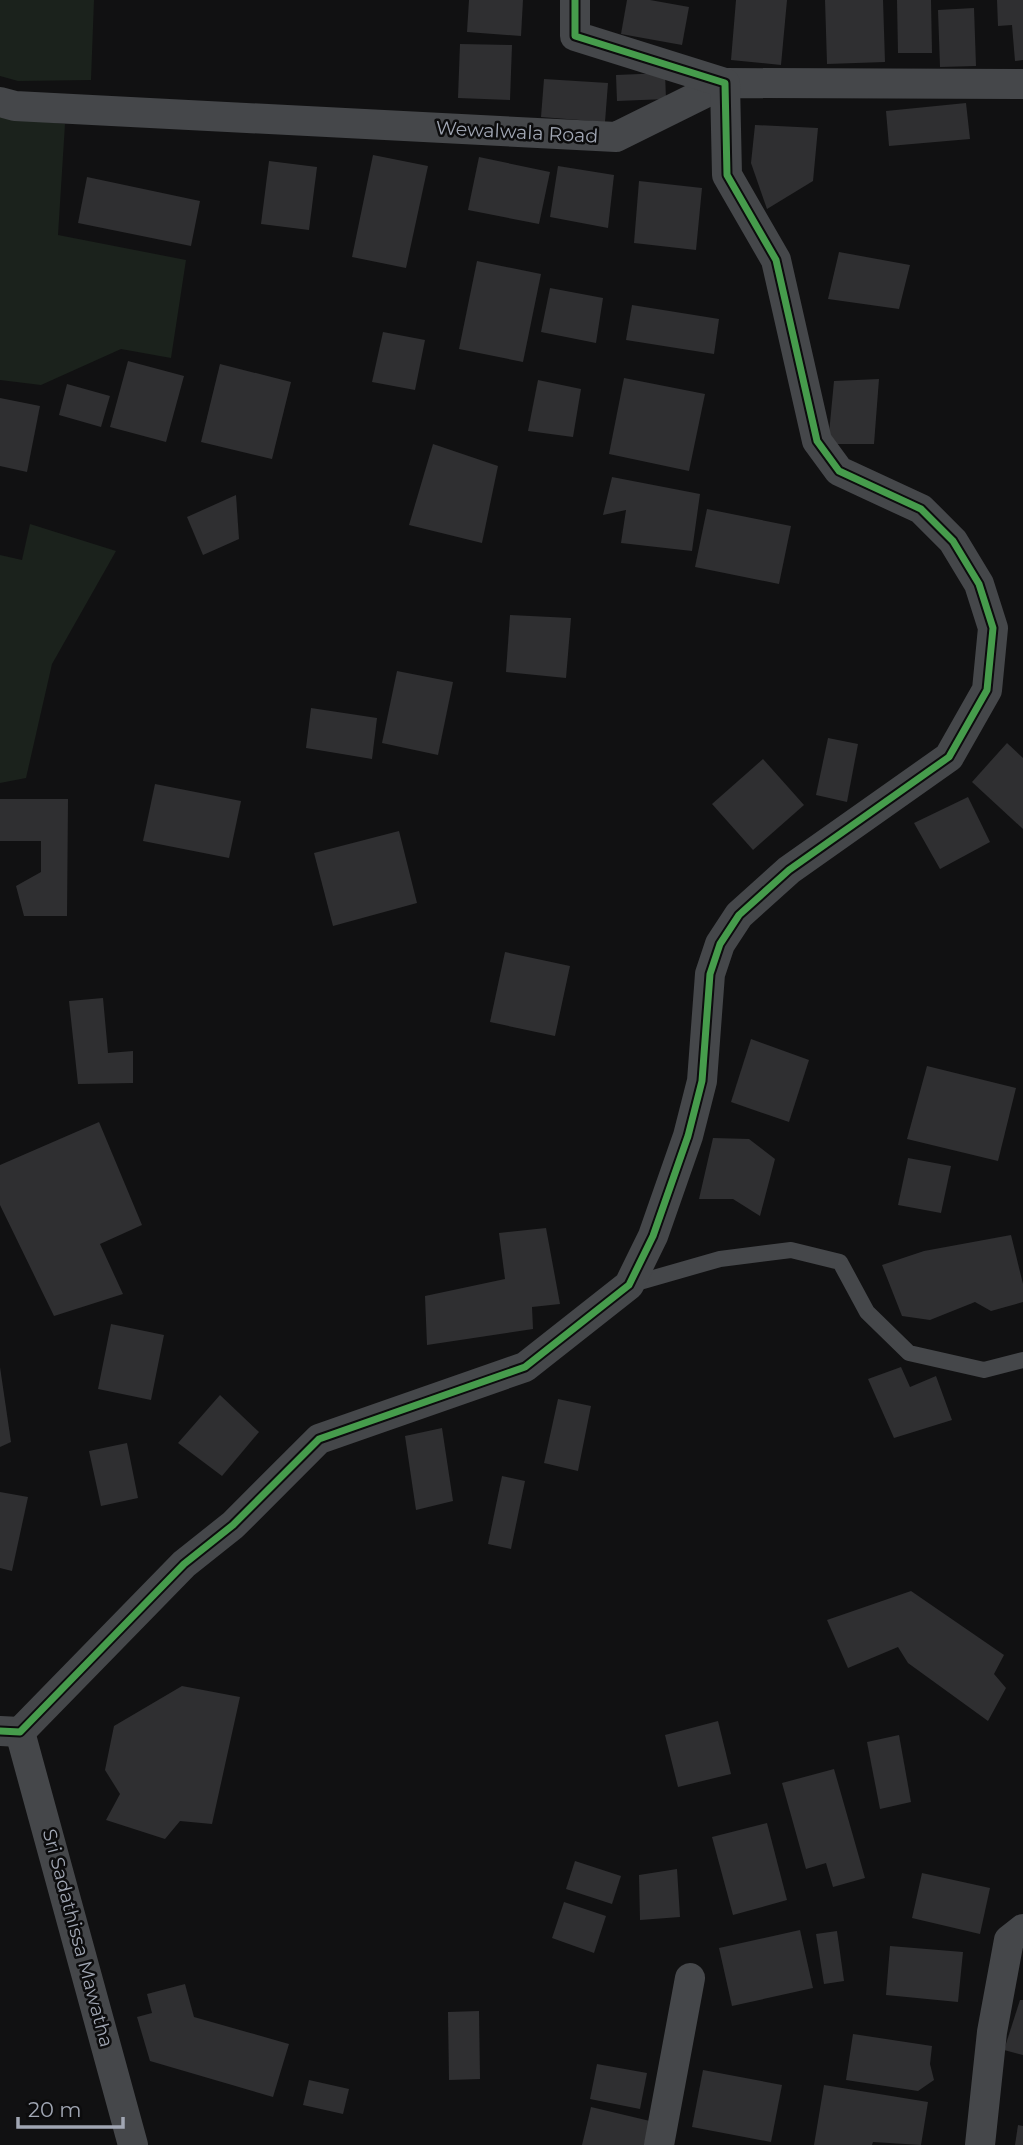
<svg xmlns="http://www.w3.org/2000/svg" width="1023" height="2145" font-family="Montserrat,sans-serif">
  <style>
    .green { fill: #1b221c }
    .building { fill: #2f2f31 }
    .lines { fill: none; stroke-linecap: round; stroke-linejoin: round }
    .lane { stroke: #45474a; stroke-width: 16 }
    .street { stroke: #45474a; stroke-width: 30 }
    .cycleway-casing { stroke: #0c0c0d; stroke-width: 11 }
    .cycleway { stroke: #469c4c; stroke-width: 7 }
    .labels { text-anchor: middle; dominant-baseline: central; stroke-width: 5; stroke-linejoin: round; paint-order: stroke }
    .street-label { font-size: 19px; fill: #a1a7b4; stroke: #0c0c0d }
  </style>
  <rect width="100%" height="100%" fill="#111112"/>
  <g class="green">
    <path d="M 0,0 L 94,0 L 91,80 L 18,81 L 0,76 Z"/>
    <path d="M 0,117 L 65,124 L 58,235 L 186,260 L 171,358 L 121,349 L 41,385 L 0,380 Z"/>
    <path d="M 30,524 L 116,551 L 52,664 L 26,778 L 0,783 L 0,555 L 22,560 Z"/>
  </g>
  <g class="building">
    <path d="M 469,0 L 523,0 L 521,36 L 467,32 Z"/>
    <path d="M 627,0 L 650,0 L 689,7 L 682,45 L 621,34 Z"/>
    <path d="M 736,0 L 787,0 L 781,65 L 731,60 Z"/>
    <path d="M 825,0 L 883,0 L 885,62 L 827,64 Z"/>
    <path d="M 897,0 L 931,0 L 932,53 L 898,53 Z"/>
    <path d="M 997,0 L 1023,0 L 1023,60 L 1015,61 L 1012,25 L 998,26 Z"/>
    <path d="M 974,8 L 976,66 L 940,67 L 938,10 Z"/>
    <path d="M 460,44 L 512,45 L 510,100 L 458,98 Z"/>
    <path d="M 665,73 L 666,99 L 617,101 L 616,75 Z"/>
    <path d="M 544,79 L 608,83 L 605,122 L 541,117 Z"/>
    <path d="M 966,103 L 970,139 L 889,146 L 886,111 Z"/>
    <path d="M 755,125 L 818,128 L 813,181 L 767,209 L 751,163 Z"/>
    <path d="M 373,155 L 428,166 L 406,268 L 352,257 Z"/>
    <path d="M 479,157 L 550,172 L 539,224 L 468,210 Z"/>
    <path d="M 269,161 L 317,167 L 309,230 L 261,224 Z"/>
    <path d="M 558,166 L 614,175 L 608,228 L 550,217 Z"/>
    <path d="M 87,177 L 200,201 L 191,246 L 78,223 Z"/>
    <path d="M 639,181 L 702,188 L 696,250 L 634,243 Z"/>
    <path d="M 839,252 L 910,265 L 899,309 L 828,299 Z"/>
    <path d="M 477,261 L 541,274 L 523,362 L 459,349 Z"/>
    <path d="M 550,288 L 603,298 L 596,343 L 541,332 Z"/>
    <path d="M 632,305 L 719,319 L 714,354 L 626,340 Z"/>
    <path d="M 383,332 L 425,340 L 415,390 L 372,382 Z"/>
    <path d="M 128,361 L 184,376 L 166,442 L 110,427 Z"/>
    <path d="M 220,364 L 291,382 L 272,459 L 201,442 Z"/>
    <path d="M 624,378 L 705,394 L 689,471 L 609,454 Z"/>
    <path d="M 879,379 L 874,444 L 828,444 L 834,381 Z"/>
    <path d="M 538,380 L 581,389 L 573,437 L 528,431 Z"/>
    <path d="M 67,384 L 110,396 L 101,427 L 59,415 Z"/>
    <path d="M 0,398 L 40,406 L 27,472 L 0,466 Z"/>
    <path d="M 433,444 L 498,466 L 482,543 L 409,525 Z"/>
    <path d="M 612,477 L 700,494 L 692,551 L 621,543 L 626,510 L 603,515 Z"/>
    <path d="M 236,495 L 239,539 L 203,555 L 187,517 Z"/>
    <path d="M 707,509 L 791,526 L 779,584 L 695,567 Z"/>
    <path d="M 510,615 L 571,618 L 566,678 L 506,672 Z"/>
    <path d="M 397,671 L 453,682 L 438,755 L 382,743 Z"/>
    <path d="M 311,708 L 377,718 L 372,759 L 306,748 Z"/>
    <path d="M 828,738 L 858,744 L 847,802 L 816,795 Z"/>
    <path d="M 1007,743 L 1023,758 L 1023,829 L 972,782 Z"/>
    <path d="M 763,759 L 804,805 L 753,850 L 712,804 Z"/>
    <path d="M 155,784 L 241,801 L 229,858 L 143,841 Z"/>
    <path d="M 968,797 L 990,842 L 940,869 L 914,823 Z"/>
    <path d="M 0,799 L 68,799 L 67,916 L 24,916 L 16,886 L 41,872 L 41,841 L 0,841 Z"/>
    <path d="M 399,831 L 417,903 L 333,926 L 314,853 Z"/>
    <path d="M 505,952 L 570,966 L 555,1036 L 490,1022 Z"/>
    <path d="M 103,998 L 108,1053 L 133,1051 L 133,1083 L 78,1084 L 69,1001 Z"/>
    <path d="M 751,1039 L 809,1060 L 789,1122 L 731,1102 Z"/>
    <path d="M 927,1066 L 1016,1088 L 998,1161 L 907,1139 Z"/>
    <path d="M 99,1122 L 142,1225 L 100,1244 L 123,1294 L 54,1316 L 0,1205 L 0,1165 Z"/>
    <path d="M 713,1138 L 749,1139 L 775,1159 L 760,1216 L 733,1199 L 699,1199 Z"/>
    <path d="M 908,1158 L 951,1166 L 941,1213 L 898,1205 Z"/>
    <path d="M 546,1228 L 560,1304 L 532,1307 L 533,1329 L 427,1345 L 425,1296 L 505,1279 L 499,1233 Z"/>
    <path d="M 1011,1235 L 1023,1284 L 1023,1302 L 991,1311 L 975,1302 L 930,1320 L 902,1316 L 882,1265 L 924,1251 Z"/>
    <path d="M 111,1324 L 164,1335 L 151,1400 L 98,1389 Z"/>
    <path d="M 0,1367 L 11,1442 L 0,1447 Z"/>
    <path d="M 901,1367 L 910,1387 L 936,1376 L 952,1420 L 894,1438 L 868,1379 Z"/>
    <path d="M 220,1395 L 259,1432 L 222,1476 L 178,1443 Z"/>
    <path d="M 558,1399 L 591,1406 L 578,1471 L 544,1463 Z"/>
    <path d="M 442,1428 L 453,1501 L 416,1510 L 405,1436 Z"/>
    <path d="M 127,1443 L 138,1498 L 101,1506 L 89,1451 Z"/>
    <path d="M 502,1476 L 525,1481 L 511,1549 L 488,1544 Z"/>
    <path d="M 0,1492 L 28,1497 L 12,1571 L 0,1568 Z"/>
    <path d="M 911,1591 L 1004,1655 L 994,1674 L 1006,1688 L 988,1721 L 908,1663 L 898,1647 L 848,1668 L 827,1620 Z"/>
    <path d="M 182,1686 L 240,1697 L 212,1824 L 180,1821 L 165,1839 L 106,1820 L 120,1794 L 105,1770 L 114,1726 Z"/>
    <path d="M 718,1721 L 731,1774 L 678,1787 L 665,1735 Z"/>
    <path d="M 899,1735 L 911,1802 L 880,1809 L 867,1742 Z"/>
    <path d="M 834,1769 L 865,1878 L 833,1887 L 826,1863 L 806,1869 L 782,1783 Z"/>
    <path d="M 767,1823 L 787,1900 L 733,1915 L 712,1837 Z"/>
    <path d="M 575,1861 L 621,1876 L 612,1904 L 566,1889 Z"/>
    <path d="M 677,1869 L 680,1917 L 640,1920 L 639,1875 Z"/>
    <path d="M 922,1873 L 990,1888 L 980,1934 L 912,1918 Z"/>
    <path d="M 564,1902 L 606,1916 L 594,1953 L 552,1938 Z"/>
    <path d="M 800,1930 L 813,1988 L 732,2006 L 719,1948 Z"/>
    <path d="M 837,1931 L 844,1981 L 824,1984 L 816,1934 Z"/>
    <path d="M 890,1946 L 963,1952 L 958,2002 L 886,1995 Z"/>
    <path d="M 185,1984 L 194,2017 L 289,2044 L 273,2097 L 150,2061 L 137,2017 L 152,2013 L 147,1994 Z"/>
    <path d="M 1020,2000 L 1023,2000 L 1023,2055 L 1004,2050 Z"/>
    <path d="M 479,2011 L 480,2079 L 449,2080 L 448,2012 Z"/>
    <path d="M 853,2034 L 932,2046 L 930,2064 L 934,2080 L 918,2091 L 846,2080 Z"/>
    <path d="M 597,2064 L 647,2073 L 640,2109 L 590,2099 Z"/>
    <path d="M 703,2070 L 782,2085 L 771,2142 L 692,2127 Z"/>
    <path d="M 309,2080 L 349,2089 L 343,2114 L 303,2105 Z"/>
    <path d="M 824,2085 L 928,2102 L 921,2145 L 873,2142 L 872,2145 L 814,2145 Z"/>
    <path d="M 591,2107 L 650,2121 L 644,2145 L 582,2145 Z"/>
    <path d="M 1018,2125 L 1023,2126 L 1023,2145 L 1015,2145 Z"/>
  </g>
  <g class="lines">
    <path class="lane" d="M 629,1285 L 720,1259 L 791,1250 L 840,1262 L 867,1312 L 909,1353 L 984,1370 L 1023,1360"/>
    <g class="street">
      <path d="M 0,102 L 15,106 L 616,137 L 725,83 L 1023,84"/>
      <path d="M 0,1731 L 20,1732 L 184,1564 L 233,1525 L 319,1439 L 525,1367 L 629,1285 L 653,1236 L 688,1136 L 702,1081 L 710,974 L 720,944 L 739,915 L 789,870 L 949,757 L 987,690 L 993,628 L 979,584 L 953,541 L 921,509 L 839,471 L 817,441 L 776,260 L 727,175 L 725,83 L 575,36 L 575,0"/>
      <path d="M 20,1732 L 133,2145"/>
      <path d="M 659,2145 L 690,1978"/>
      <path d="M 980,2145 L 992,2032 L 1009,1940 L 1023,1929"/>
    </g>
    <defs>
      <path id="cycleway" d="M 0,1731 L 20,1732 L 184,1564 L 233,1525 L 319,1439 L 525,1367 L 629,1285 L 653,1236 L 688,1136 L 702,1081 L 710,974 L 720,944 L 739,915 L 789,870 L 949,757 L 987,690 L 993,628 L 979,584 L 953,541 L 921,509 L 839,471 L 817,441 L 776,260 L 727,175 L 725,83 L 575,36 L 575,0"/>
    </defs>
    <use href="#cycleway" class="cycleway-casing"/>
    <use href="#cycleway" class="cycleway"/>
  </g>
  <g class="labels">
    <g class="street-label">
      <text transform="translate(517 132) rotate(3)">Wewalwala Road</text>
      <text transform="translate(78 1938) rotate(75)">Sri Sadathissa Mawatha</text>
    </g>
  </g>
  <path d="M18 2117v10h105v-10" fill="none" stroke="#a1a7b4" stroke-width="3.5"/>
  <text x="28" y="2117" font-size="21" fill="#a1a7b4" stroke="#0c0c0d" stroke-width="5" paint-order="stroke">20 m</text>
</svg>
